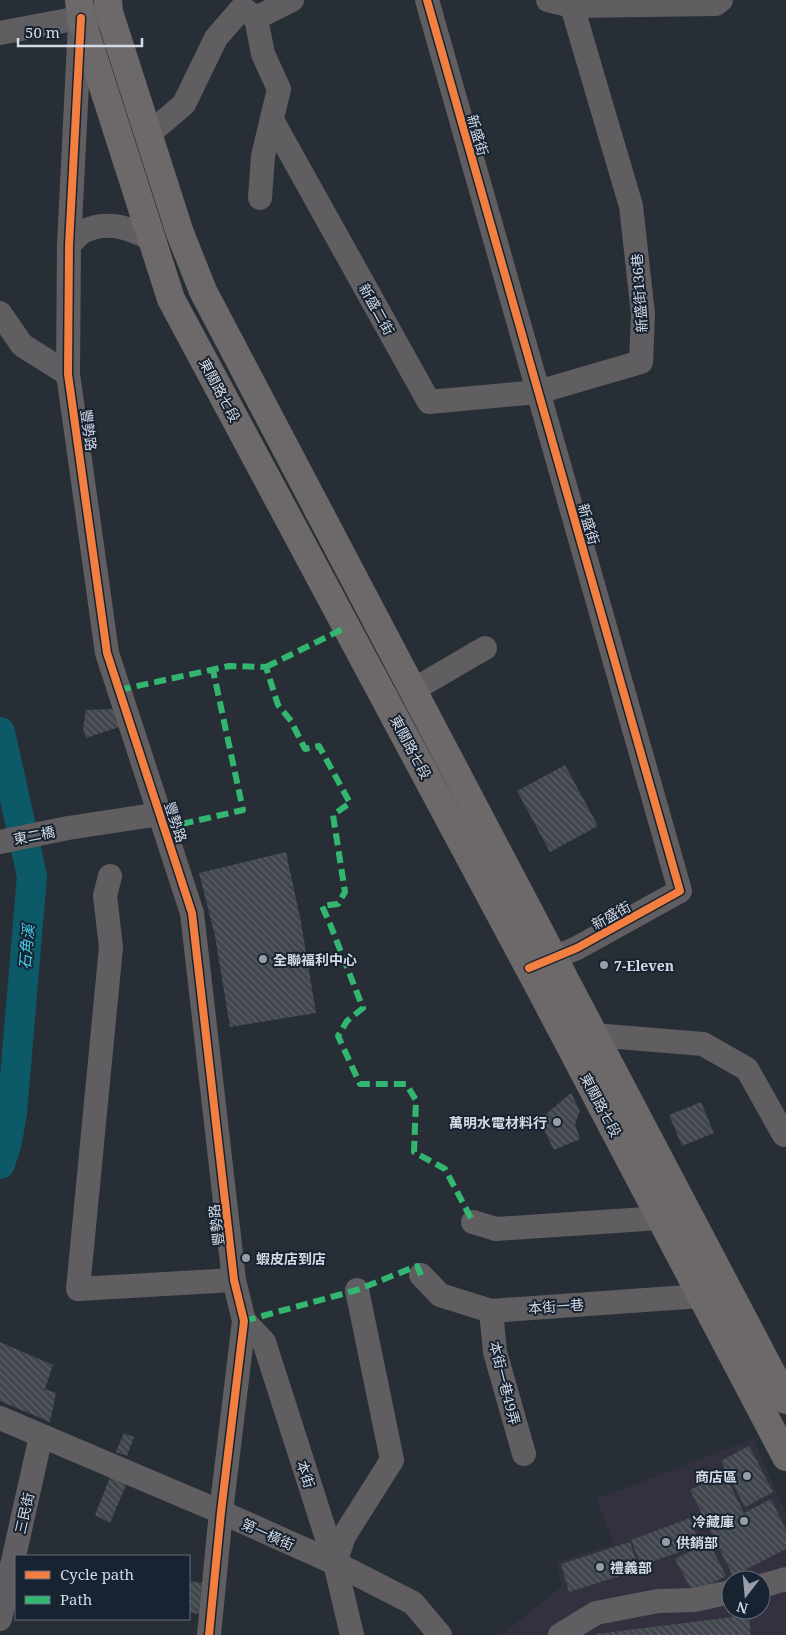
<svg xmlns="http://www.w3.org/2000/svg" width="786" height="1635" font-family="'Noto Serif','Noto Sans TC',serif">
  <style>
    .commercial { fill: #333140; fill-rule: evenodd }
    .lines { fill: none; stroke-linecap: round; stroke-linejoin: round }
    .river { stroke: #0c5967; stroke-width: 30 }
    .building { fill: url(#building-back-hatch) }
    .minor { stroke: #605e61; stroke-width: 24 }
    .major { stroke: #6d696a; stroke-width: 28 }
    .quiet { stroke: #33b770; stroke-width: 6; stroke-dasharray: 12 6; stroke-linecap: butt }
    .cycleway-casing { stroke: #182332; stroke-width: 11 }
    .cycleway { stroke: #f27e40; stroke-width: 8 }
    .poi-dot { fill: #979ea8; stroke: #182332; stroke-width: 2 }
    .labels { text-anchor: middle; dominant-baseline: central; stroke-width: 4; stroke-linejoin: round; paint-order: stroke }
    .street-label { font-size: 14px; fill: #d3dae5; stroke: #182332 }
    .poi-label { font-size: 14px; font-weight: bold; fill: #d3dae5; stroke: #182332; text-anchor: start }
    .water-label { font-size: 15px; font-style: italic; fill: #45d3ef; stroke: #182332 }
  </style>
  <defs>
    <pattern id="building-back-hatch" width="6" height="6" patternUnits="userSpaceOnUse" patternTransform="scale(1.25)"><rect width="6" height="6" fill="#41464d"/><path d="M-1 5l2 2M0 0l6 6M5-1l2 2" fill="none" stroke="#5c6066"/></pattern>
  </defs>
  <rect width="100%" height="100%" fill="#282e36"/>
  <path class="commercial" d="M 753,1439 L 786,1513 L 786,1635 L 502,1635 L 562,1586 L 557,1562 L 613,1544 L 597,1499 ZM 731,1580 L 761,1580 L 761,1610 L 731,1610 Z"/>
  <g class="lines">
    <path class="river" d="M 0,732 L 32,876 L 12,1113 L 7,1142 L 0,1164"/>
  </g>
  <g class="building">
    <path d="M 114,709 L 119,727 L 86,738 L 83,728 L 86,710 Z"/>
    <path d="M 565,765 L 598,826 L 550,852 L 517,791 Z"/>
    <path d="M 286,852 L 301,922 L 316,1013 L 230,1027 L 215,936 L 199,873 Z"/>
    <path d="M 571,1093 L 580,1111 L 575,1124 L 580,1139 L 554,1150 L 539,1120 Z"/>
    <path d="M 701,1102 L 714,1133 L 682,1146 L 669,1115 Z"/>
    <path d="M 0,1342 L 53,1365 L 45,1389 L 56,1393 L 50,1422 L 0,1401 Z"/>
    <path d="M 124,1433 L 134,1437 L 127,1456 L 116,1452 Z"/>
    <path d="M 749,1446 L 773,1492 L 745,1507 L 721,1461 Z"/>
    <path d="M 724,1473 L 744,1513 L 771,1499 L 786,1530 L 786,1549 L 733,1576 L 690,1490 Z"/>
    <path d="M 111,1475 L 127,1483 L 110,1523 L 95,1515 Z"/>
    <path d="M 690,1518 L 700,1544 L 641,1566 L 631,1540 Z"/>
    <path d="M 630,1542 L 639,1570 L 569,1592 L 561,1564 Z"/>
    <path d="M 709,1542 L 726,1576 L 693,1593 L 675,1559 Z"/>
    <path d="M 189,1581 L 202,1583 L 199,1614 L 189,1612 Z"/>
    <path d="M 749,1615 L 751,1635 L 596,1635 L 596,1634 Z"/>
  </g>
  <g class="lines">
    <g class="minor">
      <path d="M 427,0 L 680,891 L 577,948 L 537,965"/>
      <path d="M 548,0 L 572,6 L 716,4 L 721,0"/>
      <path d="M 80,22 L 69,245 L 68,374 L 107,653 L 192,913 L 234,1280 L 244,1321 L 221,1512 L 209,1635"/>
      <path d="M 0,33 L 95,15"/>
      <path d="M 272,120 L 429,402 L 538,392 L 641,362 L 643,314 L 631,206 L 572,6"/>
      <path d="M 149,134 L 184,104 L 216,38 L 242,8 L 256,18"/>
      <path d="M 260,198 L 263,156 L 279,89 L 263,54 L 256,18 L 292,0"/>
      <path d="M 69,245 C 74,240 80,232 87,230 C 109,220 130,229 151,238"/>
      <path d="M 0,313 L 22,345 L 68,374"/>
      <path d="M 413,690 L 485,648"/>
      <path d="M 0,842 L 68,828 L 160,814"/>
      <path d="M 110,876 L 105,896 L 111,947 L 78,1289 L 234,1280"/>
      <path d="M 594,1035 L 703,1044 L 747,1069 L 784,1135"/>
      <path d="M 473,1222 L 496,1229 L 660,1218"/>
      <path d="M 421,1275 L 440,1295 L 491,1311 L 701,1296"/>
      <path d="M 491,1311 L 495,1352 L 524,1454"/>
      <path d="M 244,1321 L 264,1342 L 335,1563 L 352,1635"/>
      <path d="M 0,1418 L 221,1512 L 335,1563 L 413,1603 L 440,1635"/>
      <path d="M 335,1563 L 344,1536 L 392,1460 L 357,1290"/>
      <path d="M 761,1586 L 786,1579"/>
      <path d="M 0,1619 L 41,1436"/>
      <path d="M 560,1635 L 596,1613 L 658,1601 L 694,1600 L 731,1592"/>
    </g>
    <g class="major">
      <path d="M 79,0 L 81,18 L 171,299 L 539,987 L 786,1457"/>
      <path d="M 108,0 L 109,12 L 180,233 L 203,291 L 786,1400"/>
    </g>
    <g class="quiet">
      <path d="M 266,667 L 347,627"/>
      <path d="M 119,690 L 229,666 L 266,667 L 278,705 L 291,721 L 305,749 L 319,746 L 350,803 L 333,815 L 345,892 L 338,904 L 322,906 L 330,924 L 363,1008 L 347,1021 L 338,1036 L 360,1084 L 406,1084 L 416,1100 L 414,1152 L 445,1169 L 473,1222"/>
      <path d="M 164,828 L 243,810 L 213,670"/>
      <path d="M 244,1321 L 357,1290 L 417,1266 L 421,1275"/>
    </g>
    <defs>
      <g id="cycleway">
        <path d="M 427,0 L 680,891 L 577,948 L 529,968"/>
        <path d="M 81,18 L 69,245 L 68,374 L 107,653 L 192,913 L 234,1280 L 244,1321 L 221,1512 L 209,1635"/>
      </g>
    </defs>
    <use href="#cycleway" class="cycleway-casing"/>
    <use href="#cycleway" class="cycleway"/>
  </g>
  <g class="poi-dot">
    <circle cx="263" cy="959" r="5"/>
    <circle cx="604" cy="965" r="5"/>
    <circle cx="557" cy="1122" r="5"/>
    <circle cx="246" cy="1258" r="5"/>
    <circle cx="747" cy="1476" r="5"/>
    <circle cx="744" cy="1521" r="5"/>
    <circle cx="666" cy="1542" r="5"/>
    <circle cx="600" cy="1567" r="5"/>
  </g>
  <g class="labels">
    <g class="street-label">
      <text transform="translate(478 135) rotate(74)">新盛街</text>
      <text transform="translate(639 293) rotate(-94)">新盛街136巷</text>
      <text transform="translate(377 309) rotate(61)">新盛二街</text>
      <text transform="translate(220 390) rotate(62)">東關路七段</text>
      <text transform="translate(89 430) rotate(82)">豐勢路</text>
      <text transform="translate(589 524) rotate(74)">新盛街</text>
      <text transform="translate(411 747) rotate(62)">東關路七段</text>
      <text transform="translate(176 822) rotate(72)">豐勢路</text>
      <text transform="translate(34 835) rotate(-11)">東二橋</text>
      <text transform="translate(611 915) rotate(-29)">新盛街</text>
      <text transform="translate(601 1105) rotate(62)">東關路七段</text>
      <text transform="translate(216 1225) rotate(-97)">豐勢路</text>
      <text transform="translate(556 1306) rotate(-4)">本街一巷</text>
      <text transform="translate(505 1383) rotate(76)">本街一巷49弄</text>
      <text transform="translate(306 1474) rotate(72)">本街</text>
      <text transform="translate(24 1513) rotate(-77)">三民街</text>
      <text transform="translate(268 1534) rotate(24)">第一橫街</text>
    </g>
    <g class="poi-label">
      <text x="273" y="959">全聯福利中心</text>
      <text x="614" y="965">7-Eleven</text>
      <text x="547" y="1122" text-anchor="end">萬明水電材料行</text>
      <text x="256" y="1258">蝦皮店到店</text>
      <text x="737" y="1476" text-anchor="end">商店區</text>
      <text x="734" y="1521" text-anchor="end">冷藏庫</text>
      <text x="676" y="1542">供銷部</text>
      <text x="610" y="1567">禮義部</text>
    </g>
    <g class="water-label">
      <text transform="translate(26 947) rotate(-85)">石角溪</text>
    </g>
  </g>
  <rect x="15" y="1555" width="175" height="65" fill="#182332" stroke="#636c7a"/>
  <rect x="25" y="1571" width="25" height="8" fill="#f27e40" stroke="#636c7a"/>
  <text x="60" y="1580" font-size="15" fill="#d3dae5">Cycle path</text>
  <rect x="25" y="1596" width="25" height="8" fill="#33b770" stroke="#636c7a"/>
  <text x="60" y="1605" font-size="15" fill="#d3dae5">Path</text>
  <g transform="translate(746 1595) rotate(196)"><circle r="24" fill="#182332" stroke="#636c7a"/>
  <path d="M0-4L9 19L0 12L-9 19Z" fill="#979ea8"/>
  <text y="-8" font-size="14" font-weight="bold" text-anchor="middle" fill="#d3dae5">N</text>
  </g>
  <path d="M18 38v8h124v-8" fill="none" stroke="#d3dae5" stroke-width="2.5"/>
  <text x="25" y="38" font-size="15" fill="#d3dae5" stroke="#182332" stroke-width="4" paint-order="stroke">50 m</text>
</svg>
